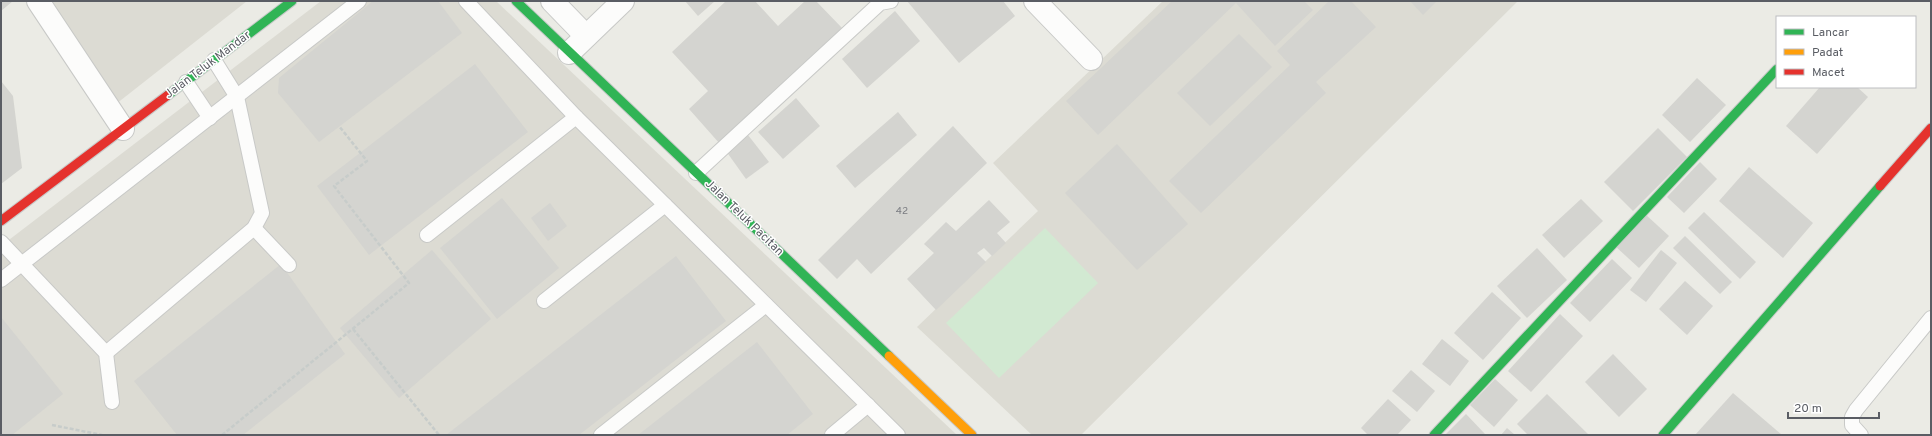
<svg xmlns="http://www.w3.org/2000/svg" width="1932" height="436" font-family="Overpass,sans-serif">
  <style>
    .education { fill: #dcdbd3 }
    .green { fill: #d2e9d2 }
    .building { fill: #d4d4d0 }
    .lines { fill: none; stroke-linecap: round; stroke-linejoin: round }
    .lane-casing { stroke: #c8c9c7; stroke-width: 16 }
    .street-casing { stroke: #c8c9c7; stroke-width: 24 }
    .fast-casing { stroke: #c8cac9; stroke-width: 11 }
    .slow-casing { stroke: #c8cac9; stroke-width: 11 }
    .jam-casing { stroke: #c8cac9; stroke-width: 11 }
    .path { stroke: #c7ccca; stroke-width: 2.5; stroke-dasharray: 4 2; stroke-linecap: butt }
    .lane { stroke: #fcfcfb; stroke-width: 14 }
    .street { stroke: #fcfcfb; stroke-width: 22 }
    .fast { stroke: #30b455; stroke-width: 9 }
    .slow { stroke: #ff9f0a; stroke-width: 9 }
    .jam { stroke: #e5322d; stroke-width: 9 }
    .labels { text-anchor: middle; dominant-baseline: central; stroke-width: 3; stroke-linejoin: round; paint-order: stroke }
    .number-label { font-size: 10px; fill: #797b80 }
    .street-label { font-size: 12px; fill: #5a5d64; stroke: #fff }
  </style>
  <rect width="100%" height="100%" fill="#ebebe5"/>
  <g class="education">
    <path d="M 48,1 L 247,1 L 116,104 Z"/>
    <path d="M 321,1 L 496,1 L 957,435 L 1,435 L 1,246 Z"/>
    <path d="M 1163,1 L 1545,1 L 1518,1 L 1081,435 L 1032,435 L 917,327 L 1038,211 L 993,163 Z"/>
  </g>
  <path class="green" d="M 1045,228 L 1098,283 L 999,378 L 946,323 Z"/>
  <g class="building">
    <path d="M 1,1 L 13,1 L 1,11 Z"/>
    <path d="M 373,1 L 438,1 L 462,33 L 319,142 L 278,93 L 279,78 Z"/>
    <path d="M 685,1 L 715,1 L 698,16 Z"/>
    <path d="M 726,1 L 755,1 L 778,26 L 805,1 L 816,1 L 843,29 L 720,144 L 689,109 L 708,91 L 672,52 Z"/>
    <path d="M 907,1 L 1003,1 L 1015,16 L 959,63 Z"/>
    <path d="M 1172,1 L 1304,1 L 1313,10 L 1275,46 L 1236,3 L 1098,135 L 1066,101 Z"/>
    <path d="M 1329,1 L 1351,1 L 1376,27 L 1316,82 L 1326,93 L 1201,213 L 1169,181 L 1290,65 L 1277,51 Z"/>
    <path d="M 1410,1 L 1437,1 L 1423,15 Z"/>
    <path d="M 895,11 L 920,41 L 867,88 L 842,59 Z"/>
    <path d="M 1239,34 L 1272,67 L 1210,126 L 1177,93 Z"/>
    <path d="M 475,64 L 528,132 L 369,255 L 317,186 Z"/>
    <path d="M 1697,78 L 1726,105 L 1690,142 L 1662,115 Z"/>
    <path d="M 1,81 L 13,96 L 22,168 L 1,184 Z"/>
    <path d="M 1820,87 L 1857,87 L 1868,97 L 1817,154 L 1786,126 Z"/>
    <path d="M 796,98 L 820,126 L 783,159 L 758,132 Z"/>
    <path d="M 898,112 L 917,135 L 855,188 L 836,166 Z"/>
    <path d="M 953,126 L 987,163 L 871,274 L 857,259 L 837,279 L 818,260 Z"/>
    <path d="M 1658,128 L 1687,157 L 1633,211 L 1604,182 Z"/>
    <path d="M 748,135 L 769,162 L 746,179 L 726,151 Z"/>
    <path d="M 1117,144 L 1188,224 L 1137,270 L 1065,193 Z"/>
    <path d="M 1700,162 L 1717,179 L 1684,213 L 1667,197 Z"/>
    <path d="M 1749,167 L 1813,223 L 1783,258 L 1719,201 Z"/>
    <path d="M 502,198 L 559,268 L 497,319 L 440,248 Z"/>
    <path d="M 1581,199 L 1603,221 L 1564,258 L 1542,235 Z"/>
    <path d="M 989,200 L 1010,222 L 997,233 L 1006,243 L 992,256 L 984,248 L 977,253 L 986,262 L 936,310 L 907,279 L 934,253 L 924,244 L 946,222 L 956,231 Z"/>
    <path d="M 550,203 L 567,226 L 548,241 L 531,218 Z"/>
    <path d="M 1704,212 L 1756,262 L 1740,279 L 1688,228 Z"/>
    <path d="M 1645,214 L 1669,236 L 1639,268 L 1615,246 Z"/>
    <path d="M 1685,236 L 1732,282 L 1720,294 L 1673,248 Z"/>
    <path d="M 1537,248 L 1567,280 L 1527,318 L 1497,286 Z"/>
    <path d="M 432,250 L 491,319 L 399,398 L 340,328 Z"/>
    <path d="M 1661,250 L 1677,263 L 1646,302 L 1630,290 Z"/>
    <path d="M 676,256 L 726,321 L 579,435 L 446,435 Z"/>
    <path d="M 1612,259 L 1632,278 L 1590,322 L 1570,303 Z"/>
    <path d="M 281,264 L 345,354 L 243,435 L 177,435 L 134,381 Z"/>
    <path d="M 1685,281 L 1713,306 L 1687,335 L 1659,309 Z"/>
    <path d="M 1492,292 L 1521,318 L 1483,360 L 1454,333 Z"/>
    <path d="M 1560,314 L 1583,336 L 1531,392 L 1508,371 Z"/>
    <path d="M 1,317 L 63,394 L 12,435 L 1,435 Z"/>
    <path d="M 1442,339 L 1469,361 L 1450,386 L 1422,364 Z"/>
    <path d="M 757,342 L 813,414 L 787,435 L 638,435 Z"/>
    <path d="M 1613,354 L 1647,389 L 1619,417 L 1585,382 Z"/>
    <path d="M 1411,370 L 1435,391 L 1417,412 L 1392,391 Z"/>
    <path d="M 1495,379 L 1518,400 L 1494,427 L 1470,405 Z"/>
    <path d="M 1733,393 L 1782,435 L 1695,435 Z"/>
    <path d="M 1547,394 L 1589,435 L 1528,435 L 1517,424 Z"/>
    <path d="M 1388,399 L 1411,420 L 1397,435 L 1368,435 L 1361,428 Z"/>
    <path d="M 1466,414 L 1485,434 L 1445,435 Z"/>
    <path d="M 1507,428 L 1515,435 L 1501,435 Z"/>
  </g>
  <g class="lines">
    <defs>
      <g id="lane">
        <path d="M 466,1 L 576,117 L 898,435"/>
        <path d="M 186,82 L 210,118"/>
        <path d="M 696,173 L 880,3 L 891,1"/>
        <path d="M 254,228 L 289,265"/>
        <path d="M 427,235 L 576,117"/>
        <path d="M 1,242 L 106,353 L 112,402"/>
        <path d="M 1,280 L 359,1"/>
        <path d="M 544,301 L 665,205"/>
        <path d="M 106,353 L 254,228 L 262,213 L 237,97 L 214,60"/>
        <path d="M 601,435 L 766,305"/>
        <path d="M 832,435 L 868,405"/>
        <path d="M 1861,435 L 1852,425 L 1852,417 L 1856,410 L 1931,318"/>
      </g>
      <g id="street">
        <path d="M 38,1 L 123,129"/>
        <path d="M 552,1 L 586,36"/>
        <path d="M 1035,1 L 1091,59"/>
        <path d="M 569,53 L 623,1"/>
      </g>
      <g id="fast">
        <path d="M 516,1 L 889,356"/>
        <path d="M 168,95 L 292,1"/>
        <path d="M 1434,435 L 1777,69"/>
        <path d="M 1663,435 L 1880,186"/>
      </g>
      <path id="slow" d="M 889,356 L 972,435"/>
      <g id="jam">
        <path d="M 1880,186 L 1931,128"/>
        <path d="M 1,221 L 168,95"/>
      </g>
    </defs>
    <use href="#lane" class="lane-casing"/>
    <use href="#street" class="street-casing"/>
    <use href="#fast" class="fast-casing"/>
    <use href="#slow" class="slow-casing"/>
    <use href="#jam" class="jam-casing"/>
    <g class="path">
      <path d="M 353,329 L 439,435"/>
      <path d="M 52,425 L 102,435"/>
      <path d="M 222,435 L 409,283 L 334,186 L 367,161 L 339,126"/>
    </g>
    <use href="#lane" class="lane"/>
    <use href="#street" class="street"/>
    <use href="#fast" class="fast"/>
    <use href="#slow" class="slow"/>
    <use href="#jam" class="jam"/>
  </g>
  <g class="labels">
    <g class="number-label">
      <text x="902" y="211">42</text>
    </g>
    <g class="street-label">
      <text transform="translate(208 65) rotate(-37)">Jalan Teluk Mandar</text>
      <text transform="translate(744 218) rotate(44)">Jalan Teluk Pacitan</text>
    </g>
  </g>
  <rect width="1932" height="436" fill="none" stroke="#5a5d64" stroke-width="4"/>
  <rect x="1776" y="16" width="140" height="72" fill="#ffffff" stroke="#bdbec1"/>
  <rect x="1784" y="29" width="20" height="6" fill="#30b455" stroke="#bdbec1"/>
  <text x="1812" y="36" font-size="12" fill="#5a5d64">Lancar</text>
  <rect x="1784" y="49" width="20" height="6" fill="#ff9f0a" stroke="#bdbec1"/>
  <text x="1812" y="56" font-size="12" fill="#5a5d64">Padat</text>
  <rect x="1784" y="69" width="20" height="6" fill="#e5322d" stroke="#bdbec1"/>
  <text x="1812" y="76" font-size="12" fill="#5a5d64">Macet</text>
  <path d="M1788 412v6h91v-6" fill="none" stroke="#5a5d64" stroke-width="2"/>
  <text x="1794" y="412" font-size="12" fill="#5a5d64" stroke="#ffffff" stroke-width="3" paint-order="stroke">20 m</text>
</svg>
